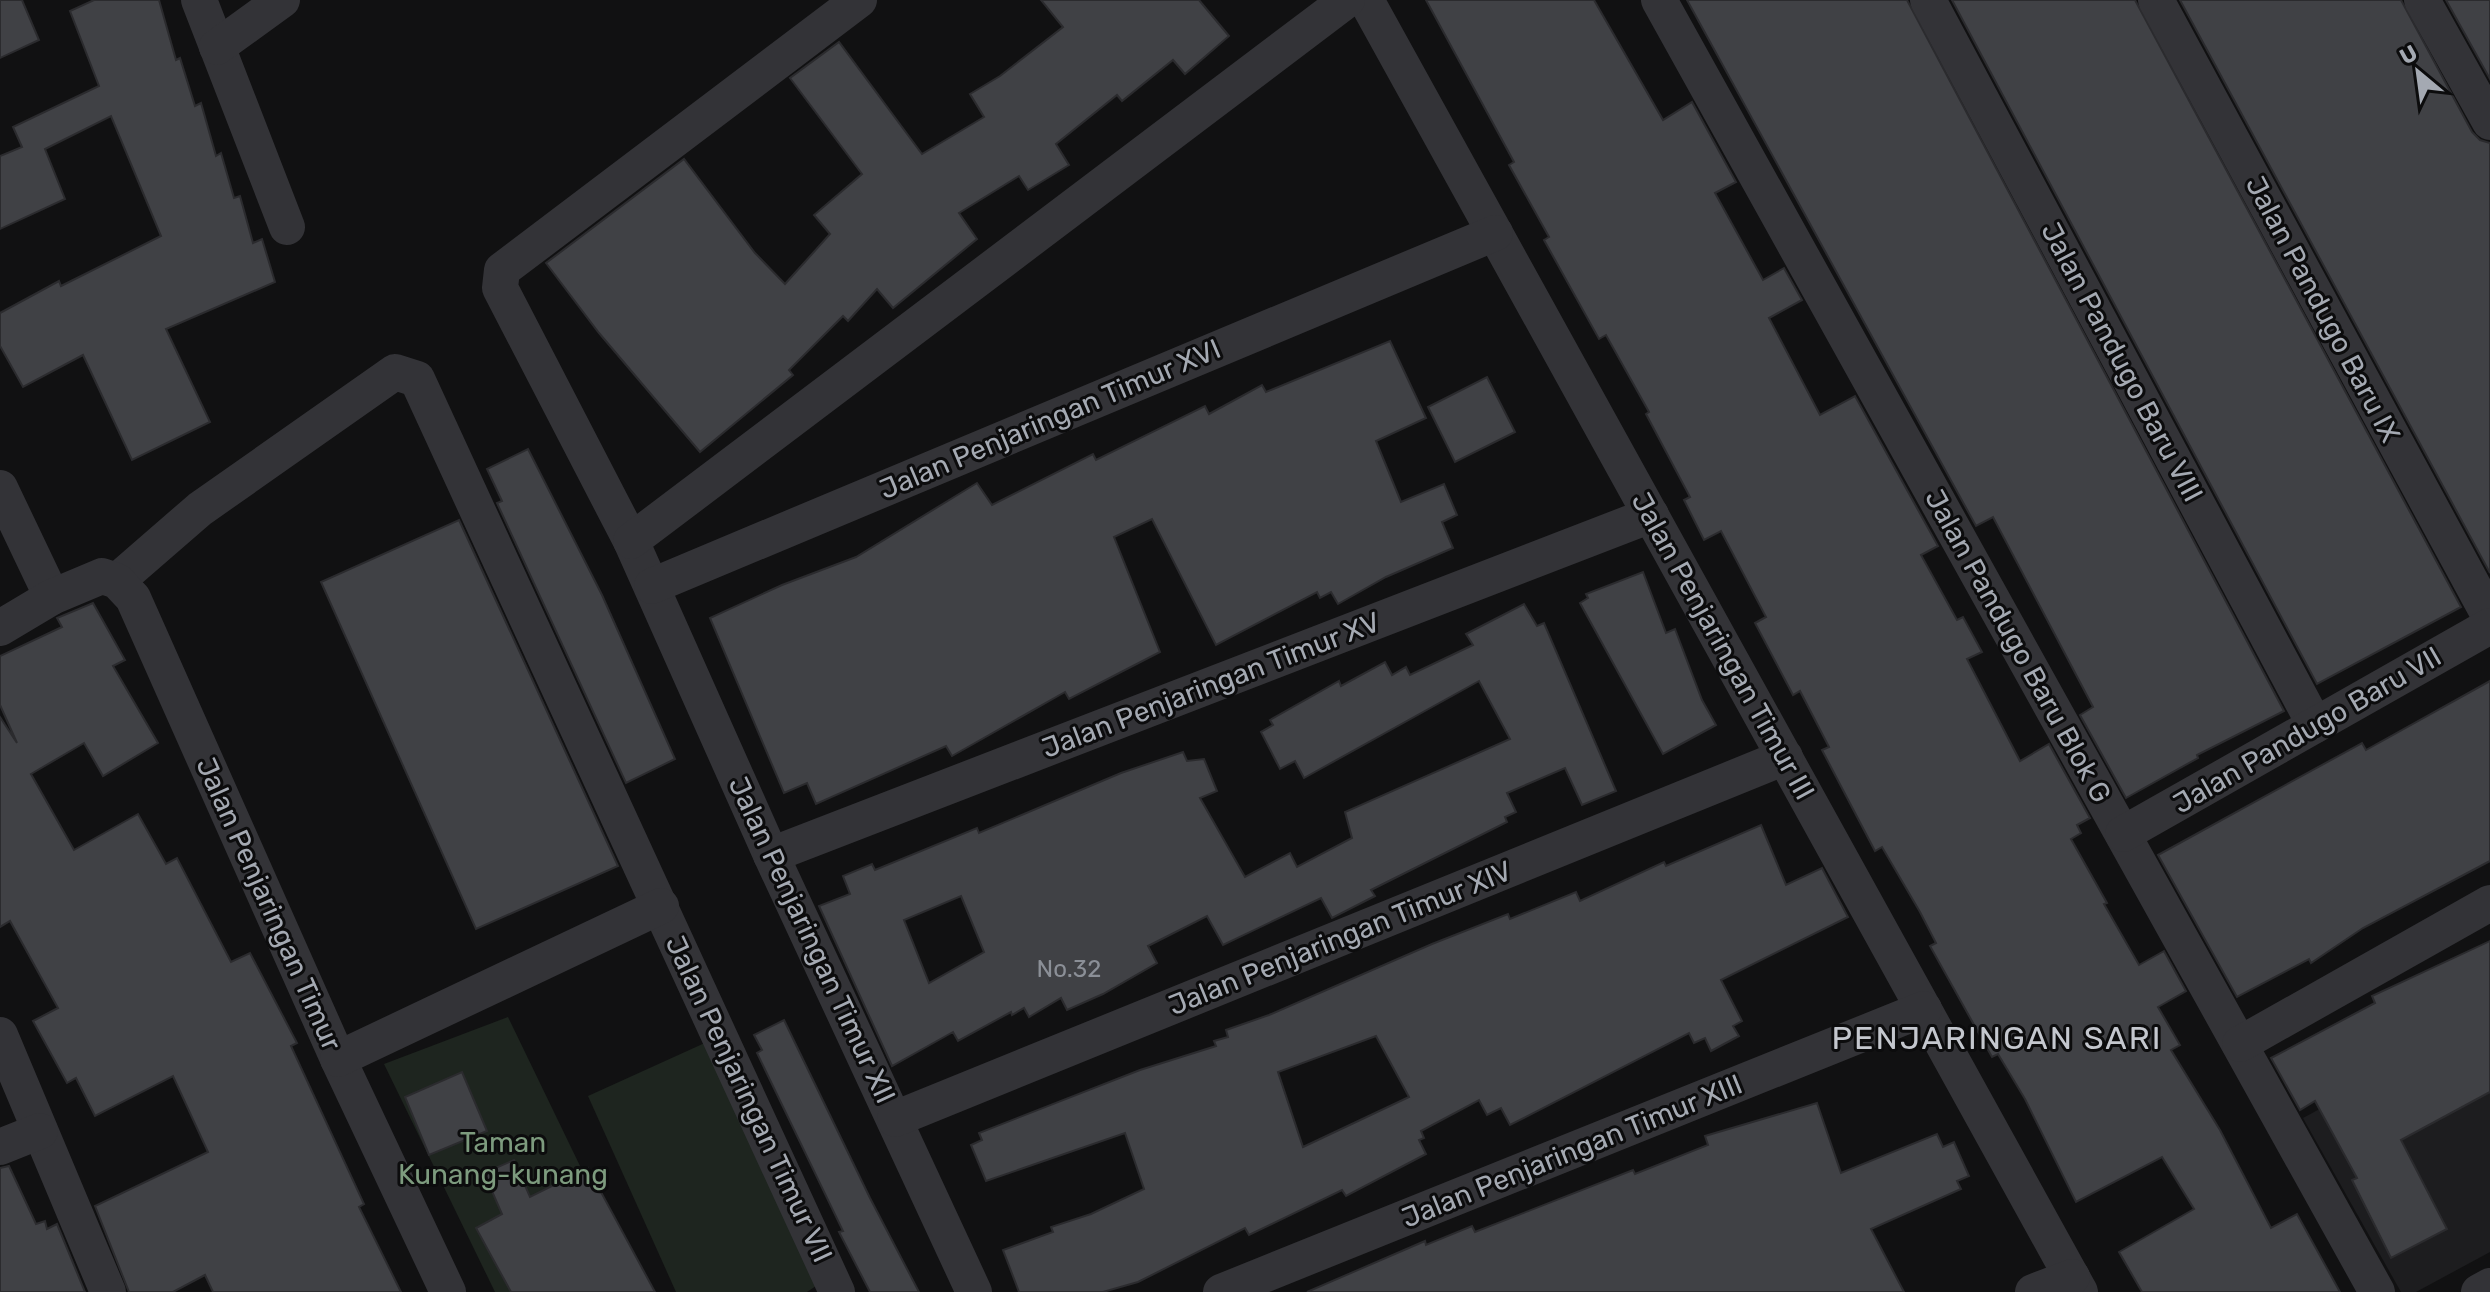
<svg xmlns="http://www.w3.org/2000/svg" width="2490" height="1292" font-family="Rubik,sans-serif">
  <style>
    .built { fill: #1d1d1f }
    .green { fill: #1e251f }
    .building { fill: #404145; stroke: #2b2b2e; stroke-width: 2; fill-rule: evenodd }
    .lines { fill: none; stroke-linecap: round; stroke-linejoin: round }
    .street { stroke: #333337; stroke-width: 36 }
    .labels { text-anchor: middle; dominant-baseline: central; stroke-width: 6; stroke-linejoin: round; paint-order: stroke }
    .number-label { font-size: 24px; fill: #8b8f97 }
    .street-label { font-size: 28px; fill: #a4a9b2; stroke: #0c0c0d }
    .park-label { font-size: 28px; fill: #7d9b7e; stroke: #0c0c0d }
    .quarter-label { font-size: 32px; letter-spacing: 2px; fill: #c4c7ce; stroke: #0c0c0d }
  </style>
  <rect width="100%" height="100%" fill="#111112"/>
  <path class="built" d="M 2490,1017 L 2490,1252 L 2416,1292 L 2401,1292 L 2303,1118 Z"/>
  <g class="green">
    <path d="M 508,1017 L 641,1292 L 495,1292 L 384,1064 Z"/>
    <path d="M 707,1042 L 816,1286 L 807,1292 L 676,1292 L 588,1096 Z"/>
  </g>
  <g class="building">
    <path d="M 0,0 L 22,0 L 39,40 L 0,58 Z"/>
    <path d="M 94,0 L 159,0 L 176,60 L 180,58 L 195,106 L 201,103 L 216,156 L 221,153 L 234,198 L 240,196 L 253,243 L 262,239 L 275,282 L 166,329 L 210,422 L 132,460 L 83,355 L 23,387 L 0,346 L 0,313 L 59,281 L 61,286 L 161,236 L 111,116 L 45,149 L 65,199 L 0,229 L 0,156 L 22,147 L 13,127 L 99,86 L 70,11 Z"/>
    <path d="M 1041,0 L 1199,0 L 1229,36 L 1185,74 L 1173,60 L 1122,101 L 1117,95 L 1056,144 L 1069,165 L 1028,190 L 1019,176 L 959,213 L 977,239 L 893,308 L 877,289 L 848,321 L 843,316 L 789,370 L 793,375 L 700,452 L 599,333 L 546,263 L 684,159 L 755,253 L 785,284 L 830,234 L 814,215 L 862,174 L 790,78 L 839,42 L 922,154 L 984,117 L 970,94 L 1000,76 L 1063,27 Z"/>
    <path d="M 1426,0 L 1594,0 L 1663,120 L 1692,102 L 1736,182 L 1715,193 L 1763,280 L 1784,268 L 1802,300 L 1769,318 L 1820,415 L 1855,396 L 1938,546 L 1921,555 L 1957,620 L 1963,617 L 1982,652 L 1967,659 L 2020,761 L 2049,744 L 2090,818 L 2077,825 L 2081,833 L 2071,839 L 2107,903 L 2104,904 L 2139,965 L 2164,951 L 2186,991 L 2158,1007 L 2180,1045 L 2171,1050 L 2220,1130 L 2271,1228 L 2297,1214 L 2340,1292 L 2142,1292 L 2119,1252 L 2194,1209 L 2162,1157 L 2076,1202 L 2025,1099 L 1998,1054 L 1992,1057 L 1930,946 L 1936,943 L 1920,912 L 1882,847 L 1875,851 L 1822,750 L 1829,747 L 1800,691 L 1793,695 L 1755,623 L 1766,617 L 1721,531 L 1704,540 L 1684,500 L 1690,497 L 1646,414 L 1649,412 L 1606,335 L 1599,339 L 1544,240 L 1549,237 L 1509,165 L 1514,162 Z"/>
    <path d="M 1687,0 L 1907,0 L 2284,711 L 2197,755 L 2198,758 L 2126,798 L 2080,715 L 2093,707 L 1993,517 L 1976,526 Z"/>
    <path d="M 1952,0 L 2135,0 L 2461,607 L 2317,684 Z"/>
    <path d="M 2180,0 L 2401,0 L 2472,132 L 2480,140 L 2490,143 L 2490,573 Z"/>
    <path d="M 2446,0 L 2490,0 L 2490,79 Z"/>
    <path d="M 1390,341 L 1426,418 L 1376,441 L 1401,502 L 1444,484 L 1457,515 L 1442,522 L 1453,548 L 1386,577 L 1338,604 L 1331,592 L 1320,598 L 1317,592 L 1216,645 L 1152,519 L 1114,537 L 1160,652 L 1069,699 L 1065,692 L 952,756 L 946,746 L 816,804 L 807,783 L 784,793 L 710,618 L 782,585 L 856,557 L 977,483 L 992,505 L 1093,454 L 1096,460 L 1205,406 L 1209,414 L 1262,385 L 1266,392 Z"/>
    <path d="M 1487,377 L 1515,432 L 1455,462 L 1428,407 Z"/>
    <path d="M 528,449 L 602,595 L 675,759 L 626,783 L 497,503 L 502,501 L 487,469 Z"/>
    <path d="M 459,520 L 618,866 L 476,929 L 321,582 Z"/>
    <path d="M 1643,572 L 1666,633 L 1675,629 L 1702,700 L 1716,725 L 1663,754 L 1580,603 L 1588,598 L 1586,594 Z"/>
    <path d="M 93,603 L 125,660 L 113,666 L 158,743 L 103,776 L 84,743 L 31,774 L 74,850 L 138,814 L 166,864 L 177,858 L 231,962 L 250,953 L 297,1043 L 291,1046 L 364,1204 L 359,1207 L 401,1292 L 213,1292 L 205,1275 L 173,1292 L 129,1292 L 95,1206 L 208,1152 L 173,1076 L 95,1116 L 76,1078 L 67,1083 L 33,1021 L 58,1008 L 10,921 L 0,927 L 0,717 L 17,743 L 0,705 L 0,656 L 62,627 L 57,618 Z"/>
    <path d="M 1524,604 L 1537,626 L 1544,623 L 1616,791 L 1582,805 L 1565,768 L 1507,793 L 1516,812 L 1505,817 L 1507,822 L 1371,890 L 1375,896 L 1332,918 L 1321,898 L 1223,945 L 1207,916 L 1148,946 L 1157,963 L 1103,994 L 1067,1010 L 1061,998 L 1029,1017 L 1024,1008 L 1012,1015 L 1011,1012 L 958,1041 L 953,1032 L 892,1066 L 819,906 L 850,894 L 843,876 L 872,864 L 875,870 L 977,828 L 979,833 L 1121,773 L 1183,752 L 1187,761 L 1204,759 L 1217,791 L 1200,798 L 1245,877 L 1290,853 L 1297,867 L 1352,838 L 1345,812 L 1510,739 L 1479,681 L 1304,778 L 1295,761 L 1280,769 L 1261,732 L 1273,725 L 1270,720 L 1339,681 L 1341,686 L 1385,662 L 1392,675 L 1406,667 L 1410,675 L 1473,645 L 1466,634 ZM 961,896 L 984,952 L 929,983 L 904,920 Z"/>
    <path d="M 2490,681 L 2490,861 L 2363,928 L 2311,963 L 2309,959 L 2237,997 L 2158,855 L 2362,743 L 2366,750 Z"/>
    <path d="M 1761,825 L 1786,885 L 1822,868 L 1848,917 L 1721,980 L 1742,1021 L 1733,1026 L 1739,1036 L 1711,1051 L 1705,1038 L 1694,1043 L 1689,1033 L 1510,1125 L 1501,1108 L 1487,1115 L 1479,1100 L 1421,1131 L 1424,1138 L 1419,1140 L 1426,1154 L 1346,1196 L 1342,1190 L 1249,1235 L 1245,1228 L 1138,1282 L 1103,1292 L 1019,1292 L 1003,1250 L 1053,1232 L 1051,1227 L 1091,1214 L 1144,1189 L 1125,1133 L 986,1181 L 971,1145 L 982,1140 L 979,1133 L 1140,1070 L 1216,1046 L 1214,1041 L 1228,1037 L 1226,1030 L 1269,1015 L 1432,944 L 1508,914 L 1510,919 L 1576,892 L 1580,901 L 1664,862 L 1666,866 ZM 1376,1036 L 1409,1097 L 1303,1147 L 1278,1072 Z"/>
    <path d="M 2490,941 L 2490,1092 L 2401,1140 L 2447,1229 L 2391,1258 L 2352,1180 L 2357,1178 L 2315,1101 L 2300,1110 L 2271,1058 L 2375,1003 L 2372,996 Z"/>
    <path d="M 784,1020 L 870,1198 L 919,1292 L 870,1292 L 839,1232 L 843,1231 L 757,1053 L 762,1050 L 754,1035 Z"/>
    <path d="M 462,1072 L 487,1131 L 429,1155 L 405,1097 Z"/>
    <path d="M 1817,1103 L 1841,1173 L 1937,1134 L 1943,1147 L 1954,1142 L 1969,1176 L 1957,1181 L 1961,1189 L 1871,1229 L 1904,1292 L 1307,1292 L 1425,1241 L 1426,1245 L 1472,1226 L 1475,1232 L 1633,1170 L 1635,1174 L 1708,1145 L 1705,1136 Z"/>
    <path d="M 514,1160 L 530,1197 L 588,1168 L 655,1292 L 511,1292 L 476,1228 L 502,1214 L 484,1173 Z"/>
    <path d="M 9,1166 L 36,1224 L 45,1221 L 47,1229 L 57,1224 L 85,1292 L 0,1292 L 0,1168 Z"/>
  </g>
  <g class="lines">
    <g class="street">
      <path d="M 199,0 L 287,227"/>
      <path d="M 859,0 L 502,270 L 500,288 L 631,541 L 771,855 L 974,1292"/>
      <path d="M 1366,0 L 2080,1292"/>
      <path d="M 1659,0 L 2377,1292"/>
      <path d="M 1928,0 L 2315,725"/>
      <path d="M 2156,0 L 2490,617"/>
      <path d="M 2422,0 L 2490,122"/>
      <path d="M 217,47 L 282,0"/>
      <path d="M 0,488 L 52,597"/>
      <path d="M 631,541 L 1347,0"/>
      <path d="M 117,581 L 200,509 L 395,372 L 417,379 L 837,1292"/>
      <path d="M 652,586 L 1495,233"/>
      <path d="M 0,628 L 52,597 L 102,576 L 117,581 L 133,598 L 338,1059 L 448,1292"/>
      <path d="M 2123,834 L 2490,626"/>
      <path d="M 771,855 L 1651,515"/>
      <path d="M 0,1035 L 108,1292"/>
      <path d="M 2240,1044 L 2490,903"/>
      <path d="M 338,1059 L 661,906"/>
      <path d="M 895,1119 L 1785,757"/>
      <path d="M 0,1147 L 40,1131"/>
      <path d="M 1221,1292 L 1924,1009"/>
      <path d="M 2033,1292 L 2072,1277"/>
      <path d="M 2479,1292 L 2490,1286"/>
    </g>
  </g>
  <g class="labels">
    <g class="number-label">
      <text x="1069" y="969">No.32</text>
    </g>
    <g class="street-label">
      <text transform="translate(2323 309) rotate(62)">Jalan Pandugo Baru IX</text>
      <text transform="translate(2122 362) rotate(62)">Jalan Pandugo Baru VIII</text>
      <text transform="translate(1050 419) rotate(-23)">Jalan Penjaringan Timur XVI</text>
      <text transform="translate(1723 646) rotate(61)">Jalan Penjaringan Timur III</text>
      <text transform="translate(2018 646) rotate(61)">Jalan Pandugo Baru Blok G</text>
      <text transform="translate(1211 685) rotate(-21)">Jalan Penjaringan Timur XV</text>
      <text transform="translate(2307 730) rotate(-30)">Jalan Pandugo Baru VII</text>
      <text transform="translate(269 904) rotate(66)">Jalan Penjaringan Timur</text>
      <text transform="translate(1340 938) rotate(-22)">Jalan Penjaringan Timur XIV</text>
      <text transform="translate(812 940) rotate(65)">Jalan Penjaringan Timur XII</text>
      <text transform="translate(749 1099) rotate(65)">Jalan Penjaringan Timur VII</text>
      <text transform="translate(1572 1151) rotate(-22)">Jalan Penjaringan Timur XIII</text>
    </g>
    <g class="park-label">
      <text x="503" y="1142">Taman<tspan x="503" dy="32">Kunang-kunang</tspan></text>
    </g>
    <g class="quarter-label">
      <text x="1997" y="1038">PENJARINGAN SARI</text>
    </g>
  </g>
  <g transform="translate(2418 72) rotate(331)" stroke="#0c0c0d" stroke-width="6" paint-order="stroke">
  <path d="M0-6L14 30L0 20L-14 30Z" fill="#a4a9b2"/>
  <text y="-12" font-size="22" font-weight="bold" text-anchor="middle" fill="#a4a9b2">U</text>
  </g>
</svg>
